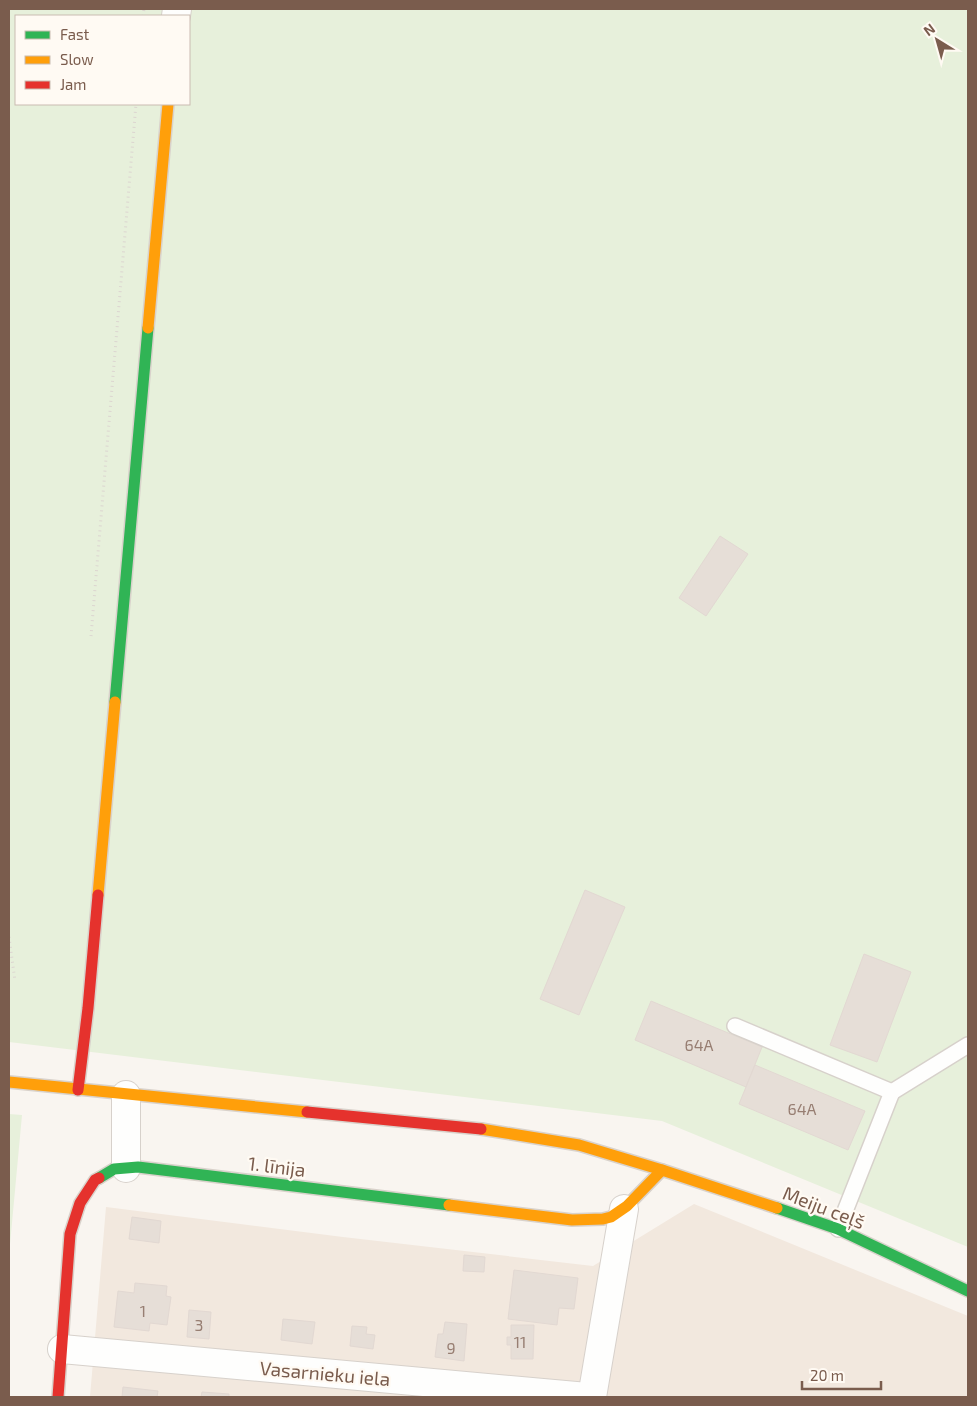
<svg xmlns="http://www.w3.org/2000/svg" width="977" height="1406" font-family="'Exo 2',sans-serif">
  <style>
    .residential { fill: #f2e8de }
    .green { fill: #e7f0db; fill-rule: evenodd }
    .building { fill: #e6ded7; stroke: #e2d8d2 }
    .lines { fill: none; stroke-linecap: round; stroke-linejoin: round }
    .lane-casing { stroke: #d7d1cb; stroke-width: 18 }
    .street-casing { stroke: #d7d1cb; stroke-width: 30 }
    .fast-casing { stroke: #d9d2cb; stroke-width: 14 }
    .slow-casing { stroke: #d9d2cb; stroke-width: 14 }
    .jam-casing { stroke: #d9d2cb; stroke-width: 14 }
    .path { stroke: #dcd5d0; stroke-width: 3; stroke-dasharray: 1 4; stroke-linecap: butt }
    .lane { stroke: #fefefd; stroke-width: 15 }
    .street { stroke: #fefefd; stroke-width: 28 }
    .fast { stroke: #30b455; stroke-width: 11 }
    .slow { stroke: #ff9f0a; stroke-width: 11 }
    .jam { stroke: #e5322d; stroke-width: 11 }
    .labels { text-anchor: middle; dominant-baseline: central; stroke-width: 4.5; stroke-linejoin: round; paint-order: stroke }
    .number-label { font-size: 16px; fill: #977e72 }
    .street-label { font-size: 19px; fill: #7a5c4d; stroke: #fffaf3 }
  </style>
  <rect width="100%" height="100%" fill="#f9f5f0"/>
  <path class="residential" d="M 694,1204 L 968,1316 L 968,1397 L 90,1397 L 106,1207 L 343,1237 L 593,1266 Z"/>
  <g class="green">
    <path d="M 9,9 L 968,9 L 968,1247 L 662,1121 L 9,1042 ZM 16,16 L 189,16 L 189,104 L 16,104 Z"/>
    <path d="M 9,1114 L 22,1115 L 9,1255 Z"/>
  </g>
  <g class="building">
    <path d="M 720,536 L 748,554 L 706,616 L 679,598 Z"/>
    <path d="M 585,890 L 625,907 L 579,1015 L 540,999 Z"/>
    <path d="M 864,954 L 911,972 L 877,1062 L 830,1045 Z"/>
    <path d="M 651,1001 L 762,1047 L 746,1087 L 635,1040 Z"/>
    <path d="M 755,1065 L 865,1111 L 848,1150 L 739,1104 Z"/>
    <path d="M 132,1217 L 161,1221 L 159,1243 L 129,1239 Z"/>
    <path d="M 464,1255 L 485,1257 L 484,1272 L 463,1271 Z"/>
    <path d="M 514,1270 L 578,1278 L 574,1309 L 559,1308 L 557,1325 L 508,1319 Z"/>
    <path d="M 135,1283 L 167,1286 L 166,1296 L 171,1297 L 167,1325 L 150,1323 L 149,1331 L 114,1327 L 118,1291 L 134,1293 Z"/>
    <path d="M 189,1310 L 211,1312 L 209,1339 L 187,1337 Z"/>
    <path d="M 283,1319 L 315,1322 L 312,1344 L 281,1340 Z"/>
    <path d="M 445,1322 L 467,1324 L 464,1361 L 435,1357 L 438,1334 L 443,1334 Z"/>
    <path d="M 511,1325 L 534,1325 L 533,1359 L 511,1359 L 511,1345 L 507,1345 L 507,1337 L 511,1337 Z"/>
    <path d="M 352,1326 L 367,1327 L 366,1334 L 375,1335 L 373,1349 L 350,1346 Z"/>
    <path d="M 123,1387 L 158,1391 L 157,1397 L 122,1397 Z"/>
    <path d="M 202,1392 L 229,1394 L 229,1397 L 201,1397 Z"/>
  </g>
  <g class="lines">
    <defs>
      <g id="lane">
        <path d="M 735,1026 L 892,1092 L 838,1229"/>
        <path d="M 892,1092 L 968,1045"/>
      </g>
      <g id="street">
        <path d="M 176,16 L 177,9"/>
        <path d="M 126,1095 L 126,1168"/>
        <path d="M 62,1349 L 587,1397"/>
        <path d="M 592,1397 L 624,1209"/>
      </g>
      <g id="fast">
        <path d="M 115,702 L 148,328"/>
        <path d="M 99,1178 L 114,1169 L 138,1167 L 449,1205"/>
        <path d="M 777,1208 L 838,1229 L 968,1291"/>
      </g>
      <g id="slow">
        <path d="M 148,328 L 168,104"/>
        <path d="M 98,895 L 115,702"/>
        <path d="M 9,1082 L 307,1112"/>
        <path d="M 481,1129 L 579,1145 L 662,1170 L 777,1208"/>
        <path d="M 449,1205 L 572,1220 L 603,1219 L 611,1217 L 627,1206 L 662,1170"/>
      </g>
      <g id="jam">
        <path d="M 78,1090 L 88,1008 L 98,895"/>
        <path d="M 307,1112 L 481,1129"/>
        <path d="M 58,1397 L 70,1234 L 80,1203 L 95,1180 L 99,1178"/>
      </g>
    </defs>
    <use href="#lane" class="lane-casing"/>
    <use href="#street" class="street-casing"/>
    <use href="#fast" class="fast-casing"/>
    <use href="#slow" class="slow-casing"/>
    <use href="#jam" class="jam-casing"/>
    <g class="path">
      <path d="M 143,16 L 144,9"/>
      <path d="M 91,636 L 136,104"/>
      <path d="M 9,937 L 15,981"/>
    </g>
    <use href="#lane" class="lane"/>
    <use href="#street" class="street"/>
    <use href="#fast" class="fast"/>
    <use href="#slow" class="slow"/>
    <use href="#jam" class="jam"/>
  </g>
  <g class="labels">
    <g class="number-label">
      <text x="699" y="1044">64A</text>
      <text x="802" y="1108">64A</text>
      <text x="143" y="1310">1</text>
      <text x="199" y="1324">3</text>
      <text x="520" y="1341">11</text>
      <text x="451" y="1347">9</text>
    </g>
    <g class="street-label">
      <text transform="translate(277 1166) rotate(7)">1. līnija</text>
      <text transform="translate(824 1207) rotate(21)">Meiju ceļš</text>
      <text transform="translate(325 1373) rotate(5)">Vasarnieku iela</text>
    </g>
  </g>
  <rect width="977" height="1406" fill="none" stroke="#7a5c4d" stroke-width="20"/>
  <rect x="15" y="15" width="175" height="90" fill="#fffaf3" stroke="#cabbb1"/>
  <rect x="25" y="31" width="25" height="8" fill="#30b455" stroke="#cabbb1"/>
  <text x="60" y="40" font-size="15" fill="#7a5c4d">Fast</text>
  <rect x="25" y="56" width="25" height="8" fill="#ff9f0a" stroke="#cabbb1"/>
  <text x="60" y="65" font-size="15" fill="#7a5c4d">Slow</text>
  <rect x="25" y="81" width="25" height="8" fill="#e5322d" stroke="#cabbb1"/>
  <text x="60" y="90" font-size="15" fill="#7a5c4d">Jam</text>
  <g transform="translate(937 40) rotate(323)" stroke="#fffaf3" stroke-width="4" paint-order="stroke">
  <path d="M0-4L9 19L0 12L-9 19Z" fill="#7a5c4d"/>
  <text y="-8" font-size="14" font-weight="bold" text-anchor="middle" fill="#7a5c4d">N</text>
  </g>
  <path d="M802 1381v8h79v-8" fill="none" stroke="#7a5c4d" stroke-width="2.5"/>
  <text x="810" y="1381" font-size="15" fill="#7a5c4d" stroke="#fffaf3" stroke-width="4" paint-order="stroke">20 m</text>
</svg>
